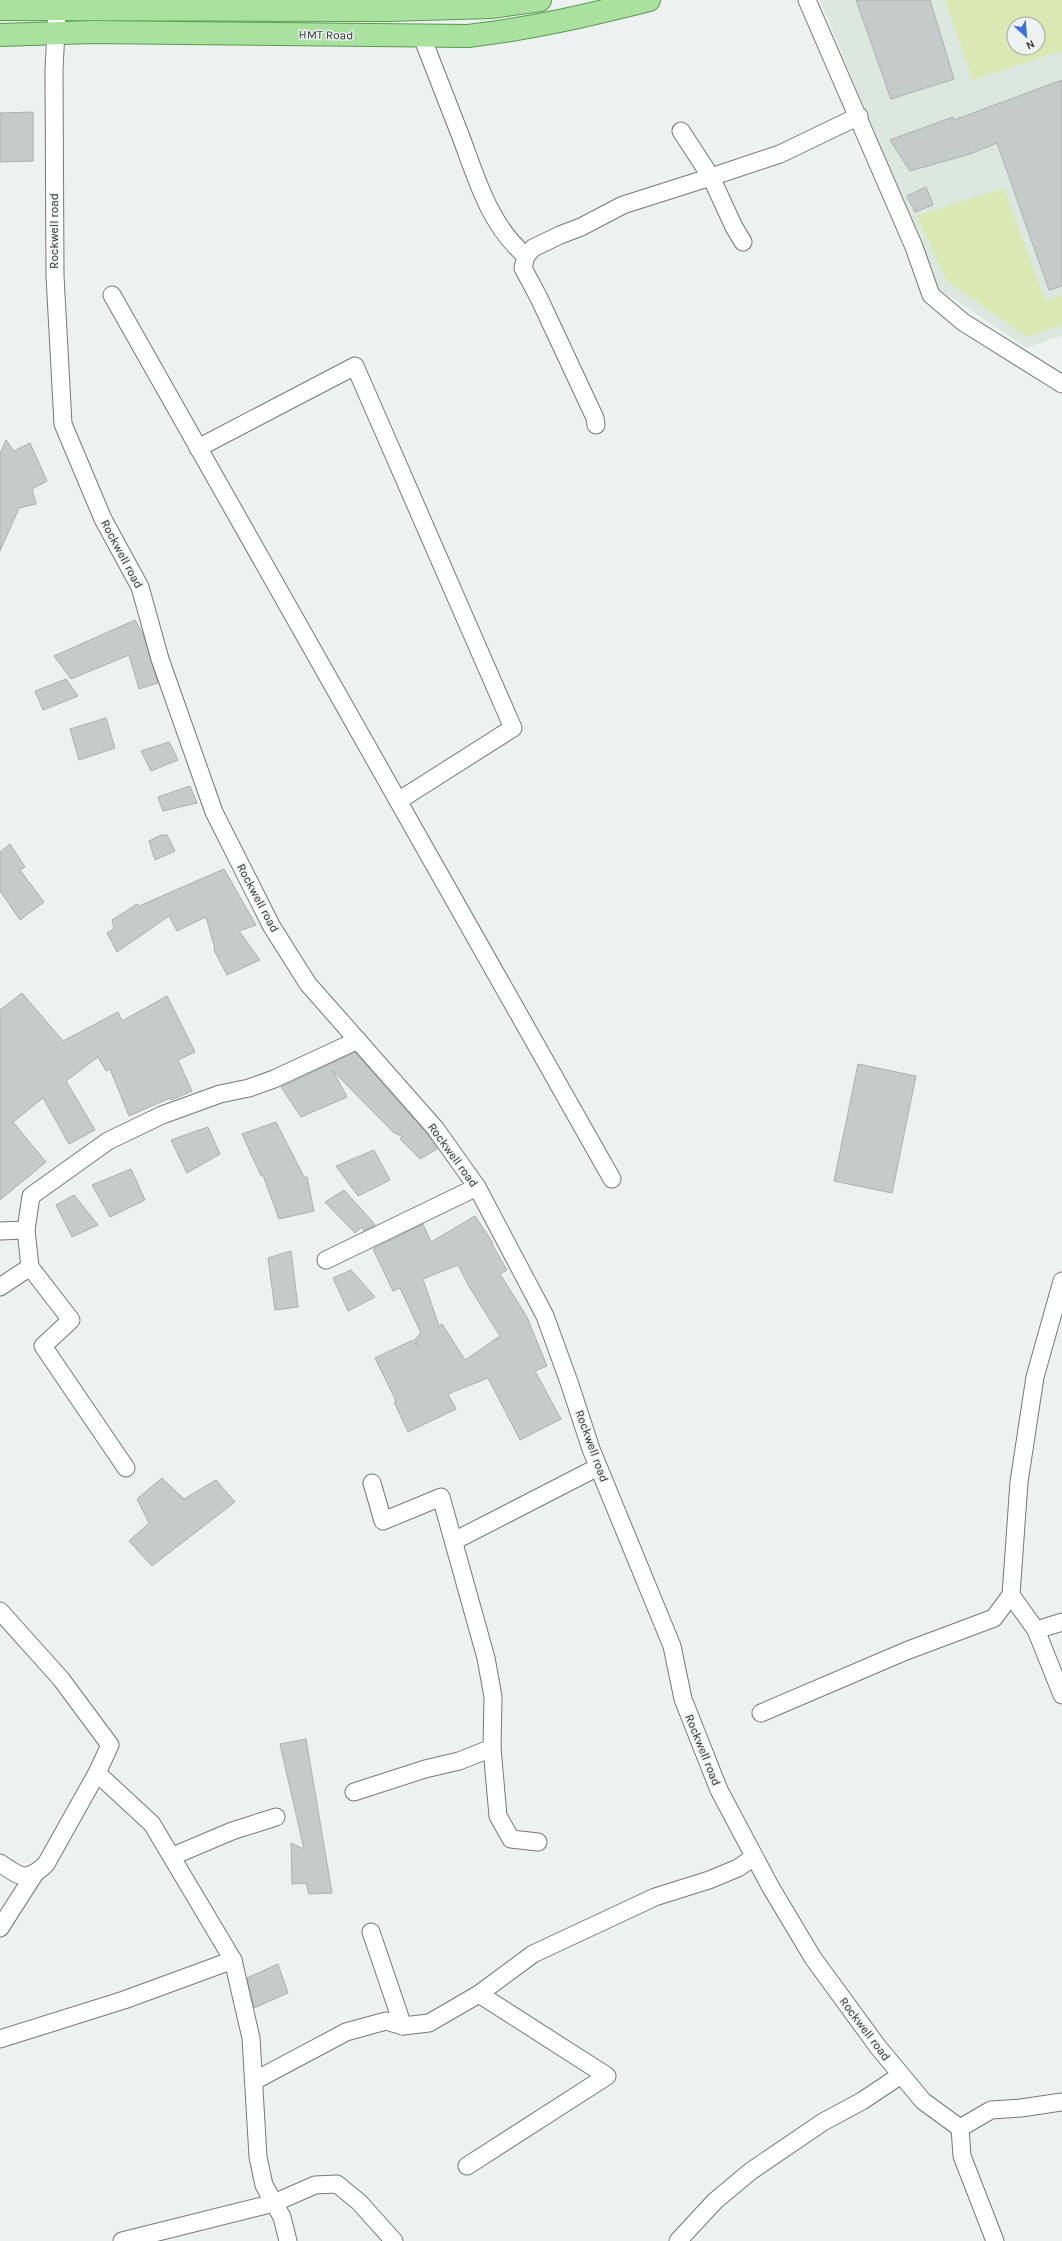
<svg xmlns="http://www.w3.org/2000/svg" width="1062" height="2241" font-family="Karla,sans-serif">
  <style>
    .built { fill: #dce7e0; fill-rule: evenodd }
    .green { fill: #dae8b4; fill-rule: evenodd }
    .building { fill: #c6cac9; stroke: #abafae; fill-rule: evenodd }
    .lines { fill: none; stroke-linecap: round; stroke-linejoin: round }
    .minor-casing { stroke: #767977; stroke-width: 19 }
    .primary-casing { stroke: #59994f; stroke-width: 24 }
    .minor { stroke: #fff; stroke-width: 17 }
    .primary { stroke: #a8e29e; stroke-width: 22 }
    .labels { text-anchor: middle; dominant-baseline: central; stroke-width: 3; stroke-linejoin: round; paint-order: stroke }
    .street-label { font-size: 12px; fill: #333434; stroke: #edf1ef }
  </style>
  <rect width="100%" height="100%" fill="#edf1ef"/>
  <path class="built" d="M 820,0 L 1062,0 L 1062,335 L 1027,348 L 939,289 ZM 1014,24 L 1038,24 L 1038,48 L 1014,48 Z"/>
  <g class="green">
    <path d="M 945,0 L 1062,0 L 1062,51 L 973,80 ZM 1014,24 L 1038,24 L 1038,48 L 1014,48 Z"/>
    <path d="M 1004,188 L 1045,300 L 1062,295 L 1062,325 L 1027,337 L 947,281 L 917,216 Z"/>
  </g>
  <g class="building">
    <path d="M 856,0 L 930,0 L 954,79 L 891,99 Z"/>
    <path d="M 1062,80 L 1062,286 L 1049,290 L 997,143 L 970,154 L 910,171 L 890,140 L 953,117 L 954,120 Z"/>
    <path d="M 33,112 L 33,161 L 0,162 L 0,113 Z"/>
    <path d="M 926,187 L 933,205 L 915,212 L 907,196 Z"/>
    <path d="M 6,440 L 14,451 L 30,443 L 47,481 L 32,489 L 36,504 L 19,508 L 0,551 L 0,454 Z"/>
    <path d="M 135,620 L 143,634 L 158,683 L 139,689 L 129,655 L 71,679 L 54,656 Z"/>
    <path d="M 66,679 L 78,696 L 43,710 L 35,691 Z"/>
    <path d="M 106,718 L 115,748 L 79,760 L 70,729 Z"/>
    <path d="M 169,742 L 178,760 L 151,771 L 141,751 Z"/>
    <path d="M 190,786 L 197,803 L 163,811 L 158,797 Z"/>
    <path d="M 161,835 L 167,835 L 175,851 L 155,860 L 149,841 Z"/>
    <path d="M 10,844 L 25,867 L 20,870 L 44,902 L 20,920 L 0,891 L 0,852 Z"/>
    <path d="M 224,869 L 256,925 L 239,931 L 260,960 L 227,975 L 214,950 L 215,949 L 206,917 L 177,931 L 169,916 L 117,952 L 107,933 L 114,929 L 112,920 L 137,904 L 139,906 Z"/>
    <path d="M 22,993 L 63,1041 L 118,1012 L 122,1021 L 167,996 L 195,1052 L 178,1060 L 192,1091 L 171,1100 L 170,1098 L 129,1116 L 110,1069 L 106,1071 L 98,1057 L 66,1081 L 95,1130 L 69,1144 L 43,1098 L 13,1122 L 46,1162 L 0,1200 L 0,1010 Z"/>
    <path d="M 355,1052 L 427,1134 L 437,1149 L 420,1159 L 400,1139 L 403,1137 L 393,1132 L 333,1071 L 347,1097 L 301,1117 L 281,1087 Z"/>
    <path d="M 858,1064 L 916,1076 L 892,1193 L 834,1181 Z"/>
    <path d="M 276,1122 L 304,1177 L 307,1177 L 314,1211 L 279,1219 L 263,1175 L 261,1176 L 242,1134 Z"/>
    <path d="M 208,1127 L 220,1154 L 187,1173 L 171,1140 Z"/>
    <path d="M 374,1150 L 390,1180 L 358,1196 L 336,1166 Z"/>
    <path d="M 131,1169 L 145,1200 L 110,1217 L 92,1185 Z"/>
    <path d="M 344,1190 L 371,1220 L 375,1225 L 364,1231 L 362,1227 L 355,1233 L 325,1202 Z"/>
    <path d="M 74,1195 L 98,1225 L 72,1237 L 56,1205 Z"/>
    <path d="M 475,1216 L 493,1243 L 492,1244 L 507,1270 L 500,1274 L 527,1317 L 547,1366 L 535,1371 L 561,1419 L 520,1440 L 488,1378 L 448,1394 L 456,1409 L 408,1432 L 394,1402 L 396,1401 L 375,1358 L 413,1340 L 418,1346 L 415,1339 L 421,1333 L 400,1288 L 393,1291 L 373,1249 L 423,1224 L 431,1242 ZM 458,1265 L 470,1288 L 500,1336 L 465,1360 L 442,1324 L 439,1326 L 423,1279 Z"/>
    <path d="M 291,1251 L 298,1307 L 275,1310 L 268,1258 Z"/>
    <path d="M 351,1270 L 375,1297 L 348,1311 L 333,1278 Z"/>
    <path d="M 162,1478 L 184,1499 L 216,1480 L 235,1502 L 152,1566 L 129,1541 L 149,1523 L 137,1499 Z"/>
    <path d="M 306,1739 L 332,1893 L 309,1894 L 306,1883 L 292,1884 L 291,1843 L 304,1849 L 280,1744 Z"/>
    <path d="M 278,1964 L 288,1993 L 254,2008 L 247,1978 Z"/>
  </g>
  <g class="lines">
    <defs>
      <g id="minor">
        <path d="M 807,0 L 914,247 L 931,295 L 963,322 L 1062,384"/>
        <path d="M 57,9 L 54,70 L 55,276 L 63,424 L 103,519 L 140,587 L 160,659 L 214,812 L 272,927 L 308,984 L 435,1128 L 477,1187 L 534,1295 L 545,1316 L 569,1382 L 591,1449 L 672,1646 L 683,1699 L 719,1790 L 770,1886 L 813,1958 L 878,2047 L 923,2101 L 960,2128 L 962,2156 L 995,2241"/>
        <path d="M 422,37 C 435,70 448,104 461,137 C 477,180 490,226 526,256"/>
        <path d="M 743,242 L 734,227 L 711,177 L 780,154 L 859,116"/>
        <path d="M 112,295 L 612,1179"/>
        <path d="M 596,425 L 595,418 L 539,298 L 523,268 L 526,256 L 533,248 L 560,235 L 581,227 L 623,205 L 711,177 L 681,131"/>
        <path d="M 198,448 L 355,366 L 513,728 L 398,801"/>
        <path d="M 0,1231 L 26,1230"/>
        <path d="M 326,1260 L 477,1187"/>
        <path d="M 30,1267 L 71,1320 L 43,1346 L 126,1468"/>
        <path d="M 0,1287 L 30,1267 L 26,1230 L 31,1196 L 108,1141 L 162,1115 L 220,1094 L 249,1088 L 274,1079 L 358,1040"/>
        <path d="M 372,1483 L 383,1521 L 441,1497 L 486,1658 L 493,1697 L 492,1748 L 498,1816 L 511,1839 L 538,1842"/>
        <path d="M 454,1541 L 598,1467"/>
        <path d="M 1011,1595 L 1036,1630 L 1062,1622"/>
        <path d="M 0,1611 L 61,1679 L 110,1745 L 97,1773 L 46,1864 C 27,1882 21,1878 0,1863"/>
        <path d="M 1036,1630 L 1062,1695"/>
        <path d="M 761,1713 L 906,1651 L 994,1618 L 1011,1595 L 1019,1482 L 1035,1377 L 1062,1281"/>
        <path d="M 97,1773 L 152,1824 L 233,1960 L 251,2038 L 258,2157 L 264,2185 L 282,2217 L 288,2241"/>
        <path d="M 354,1792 L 425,1769 L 459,1761 L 492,1748"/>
        <path d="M 173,1856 L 232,1831 L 276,1817"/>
        <path d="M 0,1928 L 34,1875"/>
        <path d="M 371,1932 L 403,2026"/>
        <path d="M 0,2039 L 124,2000 L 233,1960"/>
        <path d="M 254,2081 L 346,2032 L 386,2021 L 403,2026 L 429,2023 L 479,1994 L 533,1954 L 655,1897 L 709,1880 L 738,1868 L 754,1857"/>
        <path d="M 960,2128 L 991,2110 L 1021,2108 L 1062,2102"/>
        <path d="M 467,2166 L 607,2076 L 479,1994"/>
        <path d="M 122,2241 L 274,2203 L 315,2185 L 337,2184 L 359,2202 L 394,2241"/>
        <path d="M 678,2241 L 715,2201 L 751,2171 L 823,2122 L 862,2101 L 901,2075"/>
      </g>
      <g id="primary">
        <path d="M 0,9 L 387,10 L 491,7 L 540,0"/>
        <path d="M 0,35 L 92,32 L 468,36 C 530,29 589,15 649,0"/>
      </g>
    </defs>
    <use href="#minor" class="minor-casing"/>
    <use href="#primary" class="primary-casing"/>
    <use href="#minor" class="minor"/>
    <use href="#primary" class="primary"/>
  </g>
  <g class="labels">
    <g class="street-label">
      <text transform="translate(326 35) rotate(1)">HMT Road</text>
      <text transform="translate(54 231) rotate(-90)">Rockwell road</text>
      <text transform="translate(122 554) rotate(62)">Rockwell road</text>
      <text transform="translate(258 898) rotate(62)">Rockwell road</text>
      <text transform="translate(453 1155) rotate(54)">Rockwell road</text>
      <text transform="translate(592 1446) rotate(70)">Rockwell road</text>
      <text transform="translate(703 1750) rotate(68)">Rockwell road</text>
      <text transform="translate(865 2029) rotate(53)">Rockwell road</text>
    </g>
  </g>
  <g transform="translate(1026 36) rotate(154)"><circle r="19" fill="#edf1ef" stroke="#a3a5a4"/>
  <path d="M0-3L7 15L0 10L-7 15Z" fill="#3f6dde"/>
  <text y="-6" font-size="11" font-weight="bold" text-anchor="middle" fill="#333434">N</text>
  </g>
</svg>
